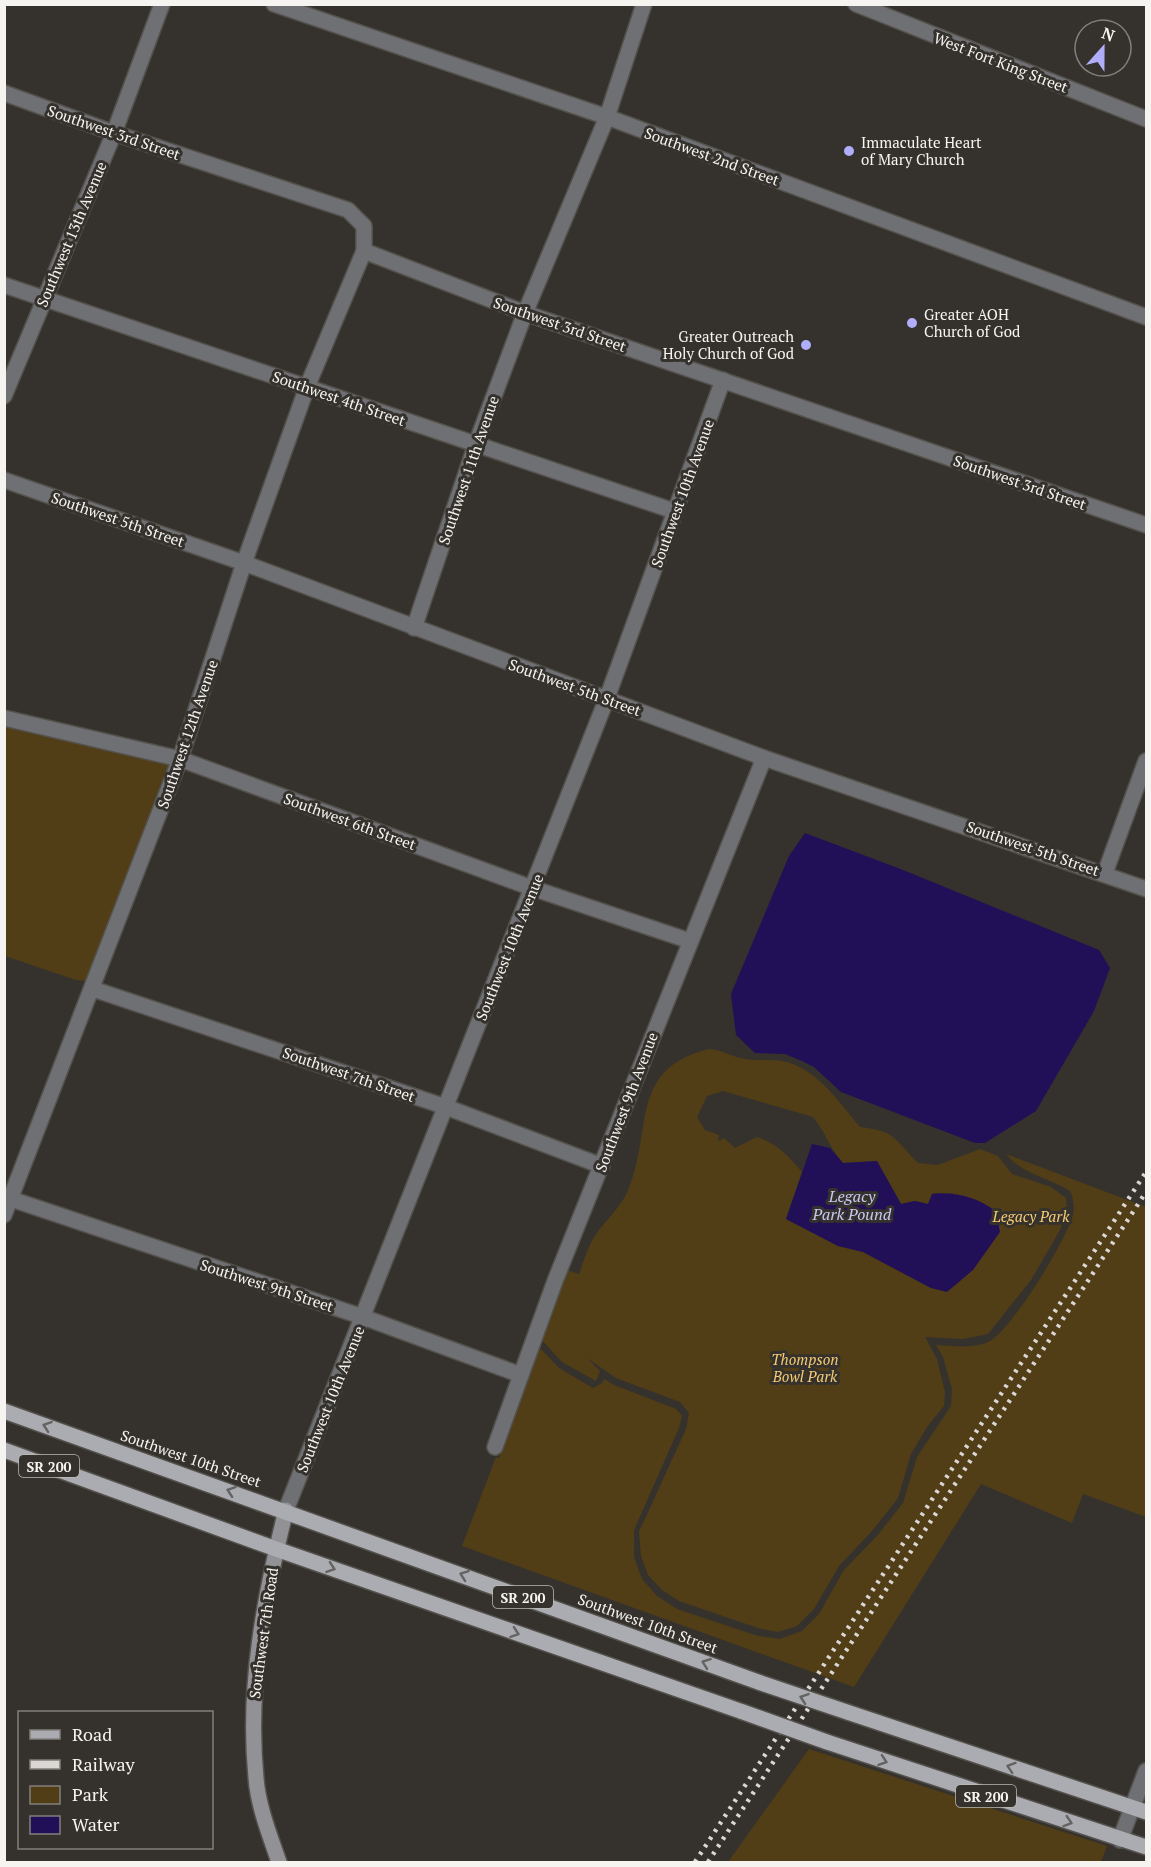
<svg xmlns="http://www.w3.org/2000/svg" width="1151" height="1867" font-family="'PT Serif',serif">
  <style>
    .green { fill: #513e17; fill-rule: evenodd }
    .water { fill: #210f57 }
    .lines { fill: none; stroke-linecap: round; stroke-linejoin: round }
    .street-casing { stroke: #54514c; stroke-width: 18 }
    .secondary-casing { stroke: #54514c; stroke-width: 18 }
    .primary-casing { stroke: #54514c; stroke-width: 18 }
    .street { stroke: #6f7073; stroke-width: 15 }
    .secondary { stroke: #919196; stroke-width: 15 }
    .primary { stroke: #abacb2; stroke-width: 15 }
    .rail { stroke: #dad7d4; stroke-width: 4.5; stroke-dasharray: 3 6; stroke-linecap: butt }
    .primary-bridge-casing { stroke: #54514c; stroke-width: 18; stroke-linecap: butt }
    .primary-bridge { stroke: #abacb2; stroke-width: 15 }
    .oneway { stroke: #646362 }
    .poi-dot { fill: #b0adfa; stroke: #35322d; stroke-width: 2 }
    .labels { text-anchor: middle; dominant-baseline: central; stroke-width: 6; stroke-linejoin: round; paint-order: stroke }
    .shield { fill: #35322d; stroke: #bcbab6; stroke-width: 1.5 }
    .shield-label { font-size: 14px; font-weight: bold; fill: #f6f4f1 }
    .street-label { font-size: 15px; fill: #f6f4f1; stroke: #35322d }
    .poi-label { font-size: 15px; fill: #f6f4f1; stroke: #35322d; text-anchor: start }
    .park-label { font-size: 15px; font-style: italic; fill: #f7cb72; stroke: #35322d }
    .water-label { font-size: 16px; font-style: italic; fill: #c8c8f3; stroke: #35322d }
  </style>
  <rect width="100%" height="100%" fill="#35322d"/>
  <g class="green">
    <path d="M 5,727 L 169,765 L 88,981 L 76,980 L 5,956 Z"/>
    <path d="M 709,1049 C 723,1050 732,1057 745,1059 C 757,1061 770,1059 782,1061 C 817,1068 839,1102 860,1127 C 896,1131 894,1139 918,1163 L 938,1165 L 980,1149 L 998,1156 L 1012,1174 L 1051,1187 L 1066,1198 L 1067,1212 L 1060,1230 L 1031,1280 L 988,1334 L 963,1339 L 925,1337 L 937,1359 L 945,1392 L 944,1406 L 927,1427 L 911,1454 L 898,1498 L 872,1531 L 839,1566 L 814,1609 L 797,1626 L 778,1632 L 761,1629 L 679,1601 L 662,1590 L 648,1575 L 641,1556 L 639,1532 L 686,1429 L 689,1413 L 680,1402 L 616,1378 L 587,1358 L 600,1371 L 596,1381 L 562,1362 L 541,1339 L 566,1270 L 579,1274 C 584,1261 587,1248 595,1236 C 605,1220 622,1207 629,1188 C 653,1127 629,1069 709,1049 ZM 723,1091 L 813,1117 C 826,1133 829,1147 843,1163 L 877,1161 L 901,1204 L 915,1201 L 928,1204 L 933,1193 L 953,1193 L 931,1288 L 863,1252 L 838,1246 L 786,1219 L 802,1172 C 788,1156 778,1144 757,1137 L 735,1148 L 724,1138 L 718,1141 L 719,1135 L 705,1130 L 697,1117 L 707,1096 Z"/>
    <path d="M 1006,1154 L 1146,1207 L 1146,1517 L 1083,1494 L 1072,1523 L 981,1484 L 854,1687 L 462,1546 L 496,1457 L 499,1458 L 539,1347 L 559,1368 L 593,1388 L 602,1383 L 604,1379 L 614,1385 L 676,1409 L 682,1416 L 679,1428 L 634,1530 L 634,1557 L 642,1579 L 657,1596 L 677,1609 L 758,1636 L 780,1639 L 802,1631 L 819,1614 L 844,1570 L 877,1536 L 903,1503 L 917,1457 L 951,1406 L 952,1389 L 943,1357 L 936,1345 C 953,1346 975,1349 990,1341 C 1012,1329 1068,1238 1073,1214 C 1075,1206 1073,1197 1070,1191 C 1048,1177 1023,1175 1006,1154 Z"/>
    <path d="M 809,1749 L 1107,1846 L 1101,1862 L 728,1862 Z"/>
  </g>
  <g class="water">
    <path d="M 805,833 L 903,870 L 1099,950 L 1110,968 L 1094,1011 L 1036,1111 L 985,1143 L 975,1143 L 841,1092 L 814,1067 L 802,1061 L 785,1054 L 755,1053 L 736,1035 L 731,994 L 789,856 Z"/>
    <path d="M 812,1144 L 830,1148 L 843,1163 L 877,1161 L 901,1204 L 915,1201 L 928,1204 L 932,1194 C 958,1192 975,1197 996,1211 L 1000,1232 L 973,1270 L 947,1292 L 931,1288 L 863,1252 L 838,1246 L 786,1219 Z"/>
  </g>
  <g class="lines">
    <defs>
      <g id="street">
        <path d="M 274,4 L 607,117 L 1146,317"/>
        <path d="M 856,4 L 1146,119"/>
        <path d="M 4,93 L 114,133 L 348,210 L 364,226 L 364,251 L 525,313 L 1146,525"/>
        <path d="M 4,285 L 674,511"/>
        <path d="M 4,396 L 114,133 L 162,4"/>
        <path d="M 4,480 L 244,563 L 764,758 L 1146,889"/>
        <path d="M 414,628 L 476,444 L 525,313 L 607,117 L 644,4"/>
        <path d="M 4,718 L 180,759 L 532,888 L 690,941"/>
        <path d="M 1105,873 L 1146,761"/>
        <path d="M 93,989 L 446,1107 L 602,1166"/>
        <path d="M 11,1199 L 363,1317 L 521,1375"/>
        <path d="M 4,1215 L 180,759 L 244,563 L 307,387 L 364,251"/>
        <path d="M 495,1447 L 555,1281 L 764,758"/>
        <path d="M 286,1510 L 607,698 L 723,380"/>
        <path d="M 1120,1840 L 1146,1771"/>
      </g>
      <path id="secondary" d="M 279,1862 C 270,1836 258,1806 256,1778 C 247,1687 264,1598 286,1510"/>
      <g id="primary">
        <path d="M 4,1411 L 761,1683"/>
        <path d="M 4,1450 L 276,1549 L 743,1712"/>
        <path d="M 847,1712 L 1146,1812"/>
        <path d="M 827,1742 L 1146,1847"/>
      </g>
    </defs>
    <use href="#street" class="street-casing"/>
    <use href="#secondary" class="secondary-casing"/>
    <use href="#primary" class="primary-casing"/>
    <use href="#street" class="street"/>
    <use href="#secondary" class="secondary"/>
    <use href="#primary" class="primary"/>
    <g class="rail">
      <path d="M 695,1862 L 1146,1172"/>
      <path d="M 708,1862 L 1146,1192"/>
    </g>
    <defs>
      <g id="primary-bridge">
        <path d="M 761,1683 L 847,1712"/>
        <path d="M 743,1712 L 827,1742"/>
      </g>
    </defs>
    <use href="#primary-bridge" class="primary-bridge-casing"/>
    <use href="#primary-bridge" class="primary-bridge"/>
  </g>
  <defs><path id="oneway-chevron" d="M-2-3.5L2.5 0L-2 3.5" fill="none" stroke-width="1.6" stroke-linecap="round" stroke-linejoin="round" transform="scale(1.5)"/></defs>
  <g class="oneway">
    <use href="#oneway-chevron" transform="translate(47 1426) rotate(-161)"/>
    <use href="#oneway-chevron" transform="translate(231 1491) rotate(-161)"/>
    <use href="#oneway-chevron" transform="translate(331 1568) rotate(19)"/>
    <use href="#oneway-chevron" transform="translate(464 1575) rotate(-160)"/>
    <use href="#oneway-chevron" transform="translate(515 1633) rotate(19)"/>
    <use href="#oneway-chevron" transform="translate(706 1663) rotate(-160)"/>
    <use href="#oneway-chevron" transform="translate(804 1698) rotate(-161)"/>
    <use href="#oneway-chevron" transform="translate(883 1761) rotate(19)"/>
    <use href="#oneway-chevron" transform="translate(1011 1767) rotate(-162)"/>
    <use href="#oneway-chevron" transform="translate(1068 1822) rotate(18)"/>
  </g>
  <g class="poi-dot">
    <circle cx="849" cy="151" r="6"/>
    <circle cx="912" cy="323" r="6"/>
    <circle cx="806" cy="345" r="6"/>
  </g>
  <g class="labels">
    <g class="shield">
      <rect x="19" y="1455" width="60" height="22" rx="4.5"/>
      <rect x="493" y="1586" width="60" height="22" rx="4.5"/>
      <rect x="956" y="1785" width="60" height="22" rx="4.5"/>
    </g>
    <g class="shield-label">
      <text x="49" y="1466">SR 200</text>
      <text x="523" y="1597">SR 200</text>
      <text x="986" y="1796">SR 200</text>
    </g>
    <g class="street-label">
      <text transform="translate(1001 62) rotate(21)">West Fort King Street</text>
      <text transform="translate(114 132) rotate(19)">Southwest 3rd Street</text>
      <text transform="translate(712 156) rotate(20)">Southwest 2nd Street</text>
      <text transform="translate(71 234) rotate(-67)">Southwest 13th Avenue</text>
      <text transform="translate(560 324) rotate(19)">Southwest 3rd Street</text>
      <text transform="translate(339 398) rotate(19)">Southwest 4th Street</text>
      <text transform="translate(468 470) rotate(-71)">Southwest 11th Avenue</text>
      <text transform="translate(1020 482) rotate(19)">Southwest 3rd Street</text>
      <text transform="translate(682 493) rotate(-70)">Southwest 10th Avenue</text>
      <text transform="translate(118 519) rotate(19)">Southwest 5th Street</text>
      <text transform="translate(575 687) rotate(20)">Southwest 5th Street</text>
      <text transform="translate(187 734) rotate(-71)">Southwest 12th Avenue</text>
      <text transform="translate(350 821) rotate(20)">Southwest 6th Street</text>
      <text transform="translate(1033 848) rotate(19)">Southwest 5th Street</text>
      <text transform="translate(509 947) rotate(-68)">Southwest 10th Avenue</text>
      <text transform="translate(349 1074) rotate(19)">Southwest 7th Street</text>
      <text transform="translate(626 1102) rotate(-69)">Southwest 9th Avenue</text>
      <text transform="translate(267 1285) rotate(18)">Southwest 9th Street</text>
      <text transform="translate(330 1399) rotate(-68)">Southwest 10th Avenue</text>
      <text transform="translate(191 1458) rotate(19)">Southwest 10th Street</text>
      <text transform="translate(648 1623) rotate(20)">Southwest 10th Street</text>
      <text transform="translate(263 1633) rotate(-82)">Southwest 7th Road</text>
    </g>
    <g class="poi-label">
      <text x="861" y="142">Immaculate Heart<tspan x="861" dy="17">of Mary Church</tspan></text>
      <text x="924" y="314">Greater AOH<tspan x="924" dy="17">Church of God</tspan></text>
      <text x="794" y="336" text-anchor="end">Greater Outreach<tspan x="794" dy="17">Holy Church of God</tspan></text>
    </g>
    <g class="park-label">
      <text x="1031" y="1216">Legacy Park</text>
      <text x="805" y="1359">Thompson<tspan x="805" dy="17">Bowl Park</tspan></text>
    </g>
    <g class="water-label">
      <text x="852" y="1196">Legacy<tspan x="852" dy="18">Park Pound</tspan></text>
    </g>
  </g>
  <rect width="1151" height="1867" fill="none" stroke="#f6f4f1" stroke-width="12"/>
  <rect x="18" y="1711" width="195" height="138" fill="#35322d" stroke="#82807b" stroke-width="1.5"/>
  <rect x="30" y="1730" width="30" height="9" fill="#abacb2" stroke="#82807b" stroke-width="1.5"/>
  <text x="72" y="1741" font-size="18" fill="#f6f4f1">Road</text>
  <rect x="30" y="1760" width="30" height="9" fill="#dad7d4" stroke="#82807b" stroke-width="1.5"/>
  <text x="72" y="1771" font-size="18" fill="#f6f4f1">Railway</text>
  <rect x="30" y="1786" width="30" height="18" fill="#513e17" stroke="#82807b" stroke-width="1.5"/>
  <text x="72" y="1801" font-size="18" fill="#f6f4f1">Park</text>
  <rect x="30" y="1816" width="30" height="18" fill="#210f57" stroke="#82807b" stroke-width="1.5"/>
  <text x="72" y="1831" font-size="18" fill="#f6f4f1">Water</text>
  <g transform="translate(1103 48) rotate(21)"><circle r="28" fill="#35322d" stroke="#82807b" stroke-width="1.5"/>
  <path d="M0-4.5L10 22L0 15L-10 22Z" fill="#b0adfa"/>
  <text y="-9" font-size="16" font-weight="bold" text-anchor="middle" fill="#f6f4f1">N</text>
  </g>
</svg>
